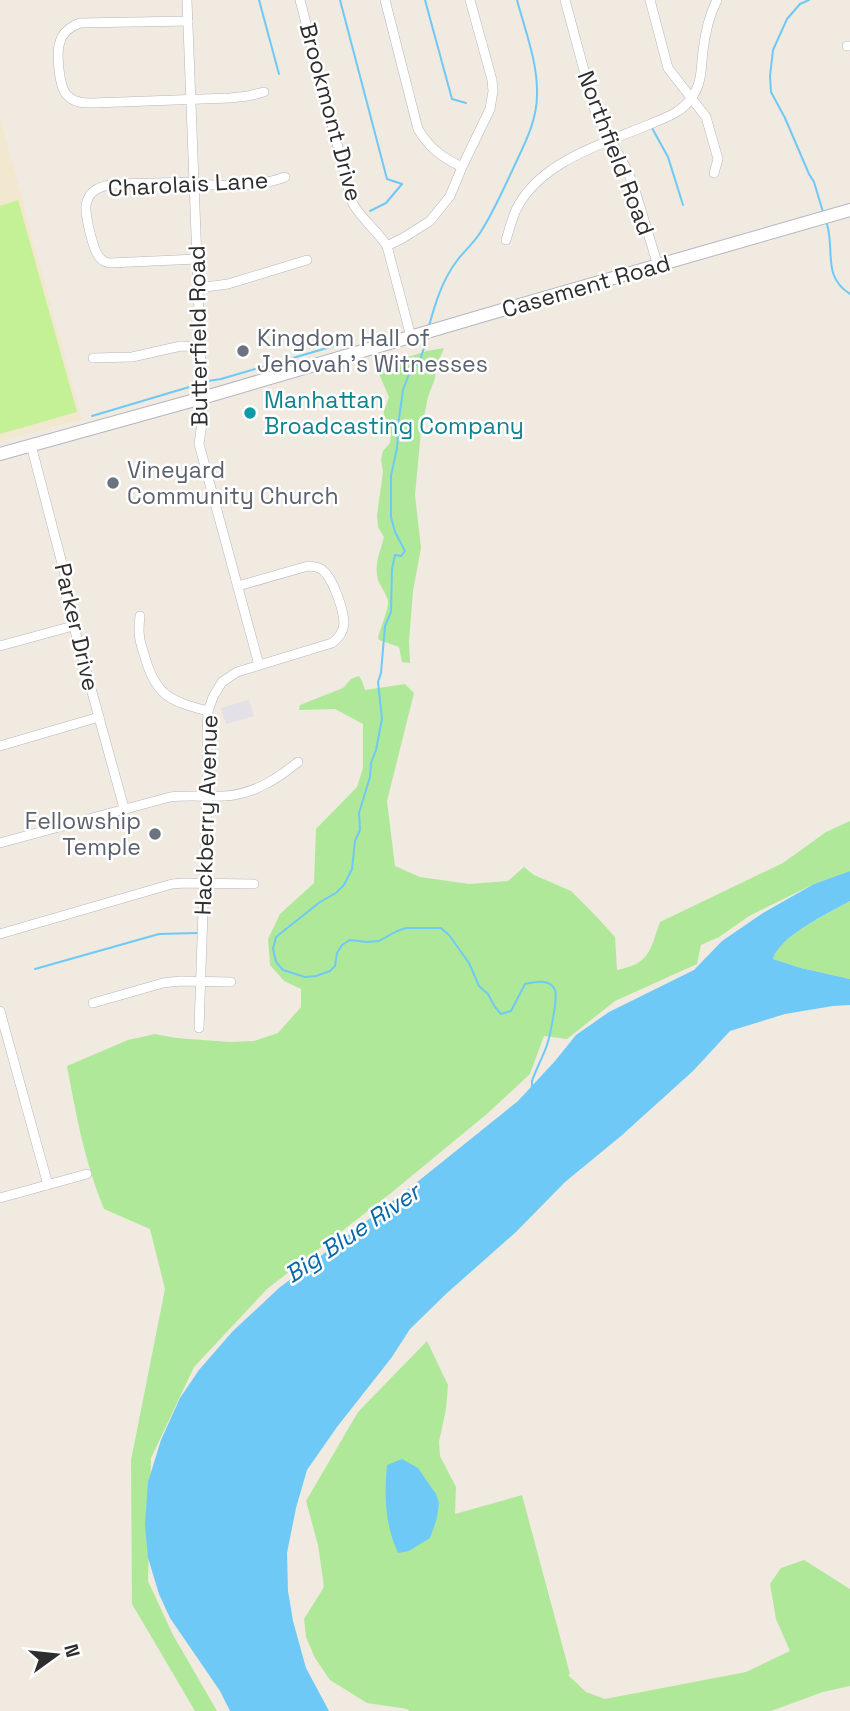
<svg xmlns="http://www.w3.org/2000/svg" width="850" height="1711" font-family="'Space Grotesk',sans-serif">
  <style>
    .industrial { fill: #e3e0e8 }
    .education { fill: #f1e8cf }
    .green { fill: #b0e89a }
    .pitch { fill: #c4f096 }
    .water { fill: #6fc9f6 }
    .lines { fill: none; stroke-linecap: round; stroke-linejoin: round }
    .stream { stroke: #6fc9f6; stroke-width: 2 }
    .street-casing { stroke: #b4b5c2; stroke-width: 10 }
    .secondary-casing { stroke: #b4b5c2; stroke-width: 14 }
    .street { stroke: #fff; stroke-width: 9 }
    .secondary { stroke: #fff; stroke-width: 12 }
    .worship-dot { fill: #6b7280; stroke: #fff; stroke-width: 2.5 }
    .culture-dot { fill: #0f9aa8; stroke: #fff; stroke-width: 2.5 }
    .labels { text-anchor: middle; dominant-baseline: central; stroke-width: 5; stroke-linejoin: round; paint-order: stroke }
    .street-label { font-size: 23px; fill: #2e2e2e; stroke: #fff }
    .worship-label { font-size: 23px; fill: #5b616d; stroke: #fff; text-anchor: start }
    .culture-label { font-size: 23px; fill: #0d838f; stroke: #fff; text-anchor: start }
    .water-label { font-size: 24px; font-style: italic; fill: #0667aa; stroke: #fff }
  </style>
  <rect width="100%" height="100%" fill="#f0eae0"/>
  <path class="industrial" d="M 249,700 L 254,716 L 226,724 L 221,708 Z"/>
  <path class="education" d="M 0,118 L 82,419 L 0,441 Z"/>
  <g class="green">
    <path d="M 444,348 L 436,367 L 435,378 L 428,397 L 421,431 L 415,495 L 421,548 L 413,591 L 409,641 L 410,663 L 402,662 L 399,647 L 379,640 L 378,638 C 380,630 389,607 388,601 C 386,591 378,585 377,575 C 375,562 381,549 384,537 L 378,527 L 377,515 L 383,472 L 381,459 L 383,451 L 390,443 L 391,434 L 382,426 L 384,411 L 389,397 L 379,374 L 379,366 L 427,351 Z"/>
    <path d="M 359,676 L 362,681 L 365,690 L 405,684 L 414,693 L 387,801 L 395,866 L 420,877 L 469,884 L 508,881 L 524,867 L 534,875 L 571,891 L 595,915 L 615,937 L 617,970 C 650,964 650,950 660,922 L 783,863 L 826,832 L 850,821 L 850,871 L 814,884 L 749,916 L 719,937 L 701,945 L 697,964 L 615,1001 L 567,1039 L 544,1036 L 530,1074 L 488,1113 L 391,1193 L 267,1289 L 194,1367 L 151,1458 L 148,1581 L 173,1635 L 217,1711 L 195,1711 L 132,1604 L 131,1460 L 165,1289 L 150,1229 L 104,1209 C 85,1163 76,1115 67,1066 L 128,1040 L 155,1034 L 176,1038 L 230,1042 L 254,1041 L 278,1033 L 301,1007 L 301,989 L 284,981 L 270,965 L 268,939 L 280,914 L 314,883 L 316,829 L 357,787 L 363,768 L 363,724 L 335,709 L 299,710 L 300,705 L 343,688 L 351,679 Z"/>
    <path d="M 850,901 L 850,979 L 801,968 L 773,959 C 778,936 830,913 850,901 Z"/>
    <path d="M 427,1341 L 448,1385 L 446,1409 L 439,1442 L 440,1456 L 456,1487 L 455,1514 L 522,1495 L 570,1674 L 568,1675 L 586,1692 L 605,1699 L 746,1672 L 790,1651 L 776,1619 L 770,1584 L 781,1568 L 804,1560 L 850,1589 L 850,1686 L 823,1692 L 771,1711 L 409,1711 L 407,1709 L 367,1703 L 330,1680 L 315,1658 L 306,1637 L 304,1619 L 324,1587 L 318,1545 L 306,1501 L 358,1412 Z"/>
  </g>
  <path class="pitch" d="M 18,200 L 77,412 L 0,434 L 0,206 Z"/>
  <g class="water">
    <path d="M 850,871 L 850,901 C 829,913 779,936 773,959 L 801,968 L 850,979 L 850,1005 L 833,1006 L 785,1014 L 730,1031 L 693,1071 L 621,1136 L 565,1182 L 516,1232 L 447,1293 L 410,1329 L 392,1357 L 337,1427 L 307,1470 L 296,1508 L 287,1553 L 288,1591 L 293,1621 L 306,1668 L 329,1711 L 230,1711 L 220,1691 L 170,1618 L 159,1594 L 148,1558 L 145,1525 L 148,1482 L 161,1440 L 180,1398 L 199,1370 L 232,1332 L 279,1288 L 416,1183 L 518,1101 L 555,1061 L 576,1035 L 609,1012 L 694,970 L 722,941 L 763,913 L 814,884 Z"/>
    <path d="M 402,1459 L 418,1468 L 436,1494 L 439,1503 L 437,1518 L 430,1538 L 409,1551 L 398,1553 C 385,1525 384,1496 387,1465 Z"/>
  </g>
  <g class="lines">
    <g class="stream">
      <path d="M 259,0 L 279,74"/>
      <path d="M 340,0 L 387,179 L 402,184 L 386,203 L 370,211"/>
      <path d="M 425,0 L 452,99 L 466,103"/>
      <path d="M 809,0 L 800,4 L 787,19 L 773,50 L 770,76 L 771,92 L 785,118 L 809,174 L 814,182 L 823,212"/>
      <path d="M 652,128 L 668,157 L 683,205"/>
      <path d="M 827,224 C 835,251 822,276 850,294"/>
      <path d="M 429,326 C 435,304 442,281 456,262 C 463,252 473,244 480,233 C 493,213 502,192 512,171 C 523,147 537,122 537,95 C 538,63 525,30 517,0"/>
      <path d="M 427,339 L 420,360 L 409,374 L 403,390 L 399,419 L 397,448 L 391,476 L 391,517 L 395,532 L 405,551 L 401,556 L 395,555 L 392,569 L 391,612 L 385,626 L 381,673 L 378,682 L 382,719 L 376,750 L 371,763 L 370,777 L 359,813 L 360,830 L 355,841 L 352,869 L 344,885 L 336,893 L 320,902 L 276,937 L 273,949 L 276,962 L 283,970 L 305,977 L 316,976 L 330,971 L 335,966 L 337,953 L 342,945 L 350,940 L 367,942 L 379,941 L 397,931 L 406,928 L 441,928 L 449,935 L 469,963 L 479,986 L 488,994 L 495,1007 L 501,1014 L 511,1011 L 525,984 C 534,982 550,978 555,990 C 558,998 550,1036 547,1045 C 543,1057 536,1069 532,1081 L 532,1086"/>
      <path d="M 208,381 L 221,379 L 344,343"/>
      <path d="M 92,416 L 196,385"/>
      <path d="M 35,969 L 159,934 L 197,933"/>
    </g>
    <defs>
      <g id="street">
        <path d="M 187,0 L 203,416 L 199,444 L 259,665"/>
        <path d="M 300,0 L 352,202 C 361,219 377,230 387,246 L 411,337"/>
        <path d="M 385,0 L 418,129 C 429,148 443,158 462,167"/>
        <path d="M 565,0 L 595,111 L 628,172 L 634,187 L 658,266"/>
        <path d="M 650,0 L 668,68 L 706,117 L 718,159 L 714,173"/>
        <path d="M 188,21 L 80,23 C 71,26 62,33 60,42 C 56,53 59,87 67,95 C 74,103 84,103 93,103 L 230,98 L 248,96 L 264,92"/>
        <path d="M 847,46 L 850,46"/>
        <path d="M 506,240 C 509,230 512,219 516,210 C 539,162 602,144 648,125 C 664,118 682,113 692,97 C 702,84 701,67 703,51 C 705,33 709,16 717,0"/>
        <path d="M 387,246 L 403,238 L 430,221 L 450,196 L 462,167 L 490,109 L 493,91 L 492,80 L 470,0"/>
        <path d="M 197,259 L 110,263 C 105,262 104,262 100,258 C 93,251 85,215 86,205 C 87,200 90,194 94,191 C 100,186 108,185 115,184 L 194,182 C 217,188 262,186 285,177"/>
        <path d="M 198,288 L 228,284 L 307,260"/>
        <path d="M 93,358 L 132,357 L 181,346 L 200,347"/>
        <path d="M 31,445 L 65,575 L 66,598 L 124,808"/>
        <path d="M 140,616 C 138,633 139,639 144,654 C 155,695 169,701 208,711"/>
        <path d="M 0,646 L 73,626"/>
        <path d="M 0,746 L 99,717"/>
        <path d="M 0,843 L 170,797 C 188,795 206,797 225,796 C 254,794 277,779 298,762"/>
        <path d="M 0,934 L 172,884 L 185,883 L 254,884"/>
        <path d="M 93,1003 L 163,983 L 180,981 L 231,982"/>
        <path d="M 0,1011 L 48,1185"/>
        <path d="M 199,1028 L 207,795 L 207,736 L 208,711 L 213,697 L 222,682 L 237,672 L 332,643 C 339,638 343,632 344,624 C 344,611 332,573 319,568 C 317,567 310,566 308,566 L 238,586"/>
        <path d="M 0,1198 L 87,1174"/>
      </g>
      <path id="secondary" d="M 0,454 L 202,398 L 502,310 L 850,210"/>
    </defs>
    <use href="#street" class="street-casing"/>
    <use href="#secondary" class="secondary-casing"/>
    <use href="#street" class="street"/>
    <use href="#secondary" class="secondary"/>
  </g>
  <g class="worship-dot">
    <circle cx="243" cy="351" r="7"/>
    <circle cx="113" cy="483" r="7"/>
    <circle cx="155" cy="834" r="7"/>
  </g>
  <circle class="culture-dot" cx="250" cy="413" r="7"/>
  <g class="labels">
    <g class="street-label">
      <text transform="translate(331 112) rotate(75)">Brookmont Drive</text>
      <text transform="translate(616 153) rotate(69)">Northfield Road</text>
      <text transform="translate(188 184) rotate(-3)">Charolais Lane</text>
      <text transform="translate(586 286) rotate(-16)">Casement Road</text>
      <text transform="translate(198 336) rotate(-91)">Butterfield Road</text>
      <text transform="translate(77 627) rotate(77)">Parker Drive</text>
      <text transform="translate(206 815) rotate(-88)">Hackberry Avenue</text>
    </g>
    <g class="worship-label">
      <text x="257" y="338">Kingdom Hall of<tspan x="257" dy="26">Jehovah's Witnesses</tspan></text>
      <text x="127" y="470">Vineyard<tspan x="127" dy="26">Community Church</tspan></text>
      <text x="141" y="821" text-anchor="end">Fellowship<tspan x="141" dy="26">Temple</tspan></text>
    </g>
    <g class="culture-label">
      <text x="264" y="400">Manhattan<tspan x="264" dy="26">Broadcasting Company</tspan></text>
    </g>
    <g class="water-label">
      <text transform="translate(352 1233) rotate(-34)">Big Blue River</text>
    </g>
  </g>
  <g transform="translate(56 1655) rotate(75)" stroke="#ffffff" stroke-width="5" paint-order="stroke">
  <path d="M0-5L12 26L0 18L-12 26Z" fill="#2e2e2e"/>
  <text y="-10" font-size="19" font-weight="bold" text-anchor="middle" fill="#2e2e2e">N</text>
  </g>
</svg>
